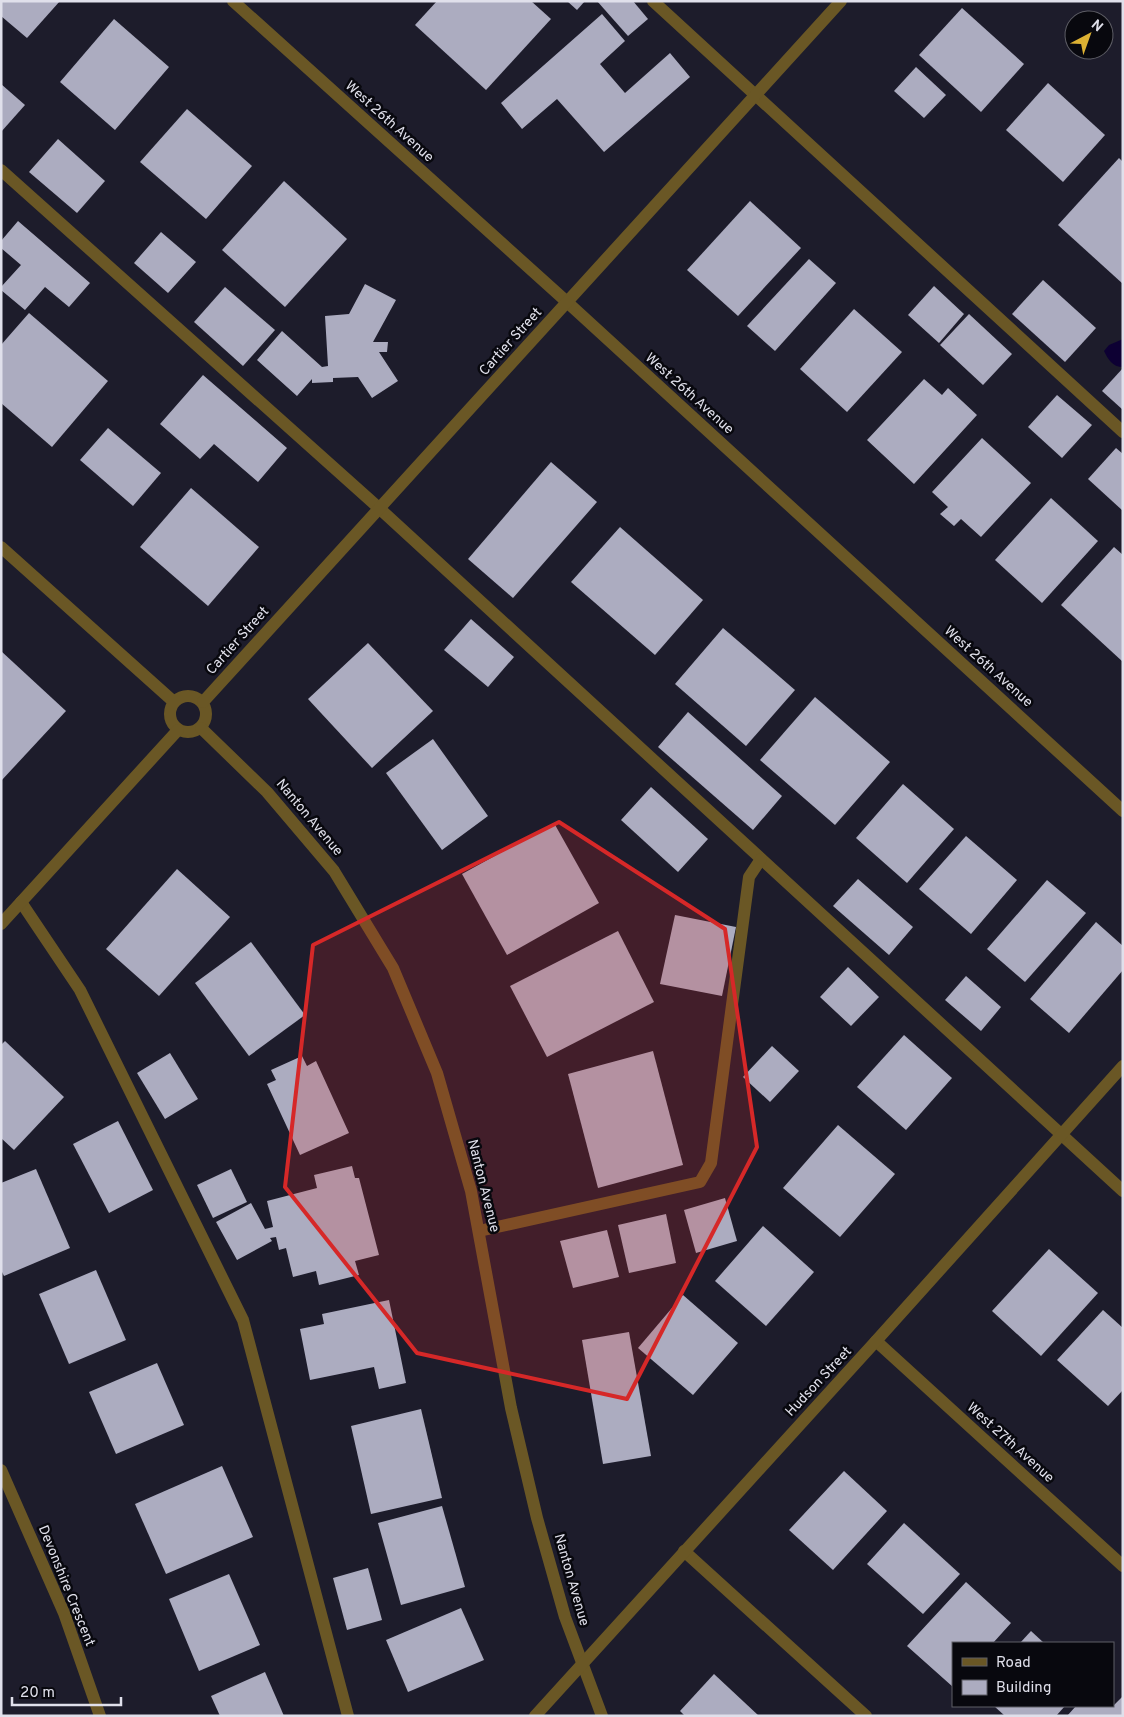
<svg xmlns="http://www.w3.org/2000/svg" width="1124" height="1717" font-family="Overpass,sans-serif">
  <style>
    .water { fill: #0d0033 }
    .building { fill: #acacc0 }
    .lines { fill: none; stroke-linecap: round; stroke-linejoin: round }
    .lane { stroke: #6a5725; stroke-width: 12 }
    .street { stroke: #6a5725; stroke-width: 12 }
    .marked { fill: #d62828; fill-opacity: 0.2; stroke: #d62828; stroke-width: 4; stroke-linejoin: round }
    .labels { text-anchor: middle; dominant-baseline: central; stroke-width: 5; stroke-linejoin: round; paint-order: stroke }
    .street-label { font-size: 14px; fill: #e0e0eb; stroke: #08080e }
  </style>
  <rect width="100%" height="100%" fill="#1d1c2b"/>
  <path class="water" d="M 1123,339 L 1123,367 C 1112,367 1108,359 1104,351 L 1109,345 Z"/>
  <g class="building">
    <path d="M 1,1 L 60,1 L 27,38 L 1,16 Z"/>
    <path d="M 437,1 L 531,1 L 551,19 L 486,90 L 415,25 Z"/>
    <path d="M 567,1 L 585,1 L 577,10 Z"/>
    <path d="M 597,1 L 633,1 L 648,19 L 628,36 Z"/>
    <path d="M 962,8 L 1024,64 L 981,112 L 919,55 Z"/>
    <path d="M 602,14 L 625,41 L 600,64 L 625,93 L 670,53 L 690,77 L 604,152 L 557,99 L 522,129 L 501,103 Z"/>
    <path d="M 114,19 L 169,67 L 115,130 L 60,82 Z"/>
    <path d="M 916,67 L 946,95 L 924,118 L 894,91 Z"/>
    <path d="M 1048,83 L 1105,135 L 1063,182 L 1006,130 Z"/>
    <path d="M 1,84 L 25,105 L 1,132 Z"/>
    <path d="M 187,109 L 252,166 L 206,219 L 140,162 Z"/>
    <path d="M 58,139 L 105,181 L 77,213 L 29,172 Z"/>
    <path d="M 1119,158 L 1123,162 L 1123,284 L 1058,225 Z"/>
    <path d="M 284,181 L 347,239 L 285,307 L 222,250 Z"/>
    <path d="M 750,201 L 801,248 L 738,316 L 687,270 Z"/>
    <path d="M 18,221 L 90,283 L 69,307 L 45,287 L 25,310 L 1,290 L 1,287 L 21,265 L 1,248 L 1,241 Z"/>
    <path d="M 161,232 L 196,262 L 168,293 L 134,263 Z"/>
    <path d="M 809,259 L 836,283 L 775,351 L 747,326 Z"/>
    <path d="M 1043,280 L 1096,328 L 1065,362 L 1012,314 Z"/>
    <path d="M 365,284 L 396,300 L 373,342 L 388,342 L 387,352 L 379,352 L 398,381 L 372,398 L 358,377 L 333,378 L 333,382 L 312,383 L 312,379 L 297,396 L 257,360 L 282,331 L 322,367 L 328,366 L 325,316 L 349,314 Z"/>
    <path d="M 934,286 L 964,314 L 939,343 L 908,315 Z"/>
    <path d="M 225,287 L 275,330 L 243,366 L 194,322 Z"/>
    <path d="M 854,309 L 902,352 L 847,412 L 800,369 Z"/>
    <path d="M 29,313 L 108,381 L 52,447 L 1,403 L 1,345 Z"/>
    <path d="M 969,314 L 1012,354 L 983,385 L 940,345 Z"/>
    <path d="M 1123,368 L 1123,410 L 1102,391 Z"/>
    <path d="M 203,375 L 287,448 L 258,482 L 214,444 L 200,459 L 160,424 Z"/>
    <path d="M 924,379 L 942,395 L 948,388 L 977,415 L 914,484 L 867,440 Z"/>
    <path d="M 1057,395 L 1092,425 L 1062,458 L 1028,427 Z"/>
    <path d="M 108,428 L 161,473 L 133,506 L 80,460 Z"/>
    <path d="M 982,438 L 1031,483 L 981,537 L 961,519 L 954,526 L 940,514 L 948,507 L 932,492 Z"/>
    <path d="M 1116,448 L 1123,454 L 1123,511 L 1088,479 Z"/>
    <path d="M 551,462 L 597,502 L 513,598 L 468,559 Z"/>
    <path d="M 191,488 L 259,547 L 208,606 L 140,547 Z"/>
    <path d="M 1051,498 L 1098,541 L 1042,603 L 995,560 Z"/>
    <path d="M 620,527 L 703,600 L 655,655 L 571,582 Z"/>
    <path d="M 1114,547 L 1123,555 L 1123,662 L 1061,605 Z"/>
    <path d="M 471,619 L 514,657 L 488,687 L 444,650 Z"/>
    <path d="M 723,628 L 795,690 L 746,746 L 675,684 Z"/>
    <path d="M 368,643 L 433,711 L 372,768 L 308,699 Z"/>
    <path d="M 1,651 L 66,711 L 1,781 Z"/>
    <path d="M 815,697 L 890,762 L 835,825 L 760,760 Z"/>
    <path d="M 688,712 L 782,796 L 753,830 L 658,747 Z"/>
    <path d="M 433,739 L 488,816 L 442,850 L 386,773 Z"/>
    <path d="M 903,784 L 954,829 L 907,883 L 856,838 Z"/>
    <path d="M 651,787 L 708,839 L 678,872 L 621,820 Z"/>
    <path d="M 554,823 L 599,903 L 507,955 L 462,874 Z"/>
    <path d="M 966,836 L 1017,880 L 971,934 L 919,889 Z"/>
    <path d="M 177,869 L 230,917 L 159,996 L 106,949 Z"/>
    <path d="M 858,879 L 913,927 L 889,955 L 833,906 Z"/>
    <path d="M 1047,880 L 1086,913 L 1025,982 L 987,949 Z"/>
    <path d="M 675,915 L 736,927 L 722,996 L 660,984 Z"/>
    <path d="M 1096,922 L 1123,946 L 1123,970 L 1069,1033 L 1030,999 Z"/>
    <path d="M 618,931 L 654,1002 L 547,1057 L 510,986 Z"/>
    <path d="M 251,942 L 305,1015 L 249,1056 L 195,983 Z"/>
    <path d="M 848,967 L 879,997 L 851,1026 L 820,997 Z"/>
    <path d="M 966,976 L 1001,1007 L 981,1031 L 945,1000 Z"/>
    <path d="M 904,1035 L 952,1078 L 906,1130 L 857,1087 Z"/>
    <path d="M 5,1041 L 64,1097 L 14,1150 L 1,1138 L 1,1045 Z"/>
    <path d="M 772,1046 L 799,1071 L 770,1102 L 743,1077 Z"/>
    <path d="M 653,1051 L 683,1165 L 598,1188 L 568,1074 Z"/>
    <path d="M 170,1053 L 198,1099 L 165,1119 L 137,1073 Z"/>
    <path d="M 302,1056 L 307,1066 L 316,1061 L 349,1133 L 300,1155 L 267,1084 L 276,1080 L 271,1070 Z"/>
    <path d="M 118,1121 L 153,1190 L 109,1213 L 73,1144 Z"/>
    <path d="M 838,1125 L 895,1174 L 840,1237 L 783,1188 Z"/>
    <path d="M 352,1166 L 355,1178 L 359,1178 L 379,1255 L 355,1261 L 359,1275 L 319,1285 L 316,1271 L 293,1277 L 286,1248 L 279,1250 L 276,1237 L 270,1238 L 272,1241 L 237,1260 L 216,1222 L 251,1203 L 265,1229 L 273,1227 L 267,1201 L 317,1188 L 314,1175 Z"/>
    <path d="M 36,1169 L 70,1248 L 4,1276 L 1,1270 L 1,1183 Z"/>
    <path d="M 231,1169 L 247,1202 L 213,1218 L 197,1185 Z"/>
    <path d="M 725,1198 L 737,1241 L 696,1253 L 684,1210 Z"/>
    <path d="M 666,1214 L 676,1263 L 629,1273 L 618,1225 Z"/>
    <path d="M 763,1226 L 814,1272 L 766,1326 L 715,1281 Z"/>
    <path d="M 607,1230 L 619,1277 L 573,1288 L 560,1241 Z"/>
    <path d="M 1049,1249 L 1098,1293 L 1041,1356 L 992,1311 Z"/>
    <path d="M 96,1270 L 126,1340 L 69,1364 L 39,1294 Z"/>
    <path d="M 683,1295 L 738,1343 L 693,1395 L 638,1348 Z"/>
    <path d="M 389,1300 L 406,1383 L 379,1389 L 374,1367 L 310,1380 L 300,1329 L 324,1324 L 322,1314 Z"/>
    <path d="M 1103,1310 L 1123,1328 L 1123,1390 L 1108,1406 L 1057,1360 Z"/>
    <path d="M 629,1332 L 651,1456 L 603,1464 L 582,1340 Z"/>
    <path d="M 157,1363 L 184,1425 L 116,1454 L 89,1392 Z"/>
    <path d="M 421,1409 L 442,1498 L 371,1514 L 351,1426 Z"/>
    <path d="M 222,1466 L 253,1537 L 166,1574 L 135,1504 Z"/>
    <path d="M 844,1471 L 887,1511 L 833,1570 L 789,1530 Z"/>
    <path d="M 442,1506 L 465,1587 L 401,1605 L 378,1523 Z"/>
    <path d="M 904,1523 L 960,1574 L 923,1614 L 867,1564 Z"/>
    <path d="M 368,1568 L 382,1620 L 347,1630 L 333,1578 Z"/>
    <path d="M 229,1574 L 260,1645 L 199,1671 L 169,1599 Z"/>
    <path d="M 966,1582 L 1011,1623 L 993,1643 L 953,1643 L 953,1687 L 907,1646 Z"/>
    <path d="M 461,1608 L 484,1660 L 408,1692 L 386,1640 Z"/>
    <path d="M 1031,1631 L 1044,1643 L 1020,1643 Z"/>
    <path d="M 265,1672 L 284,1716 L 220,1716 L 211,1696 Z"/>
    <path d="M 714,1674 L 759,1716 L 685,1716 L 680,1711 Z"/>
    <path d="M 1123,1696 L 1123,1716 L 1067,1716 L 1076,1706 L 1113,1706 Z"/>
    <path d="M 994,1706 L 1065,1706 L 1056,1716 L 1005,1716 Z"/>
  </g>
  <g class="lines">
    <g class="lane">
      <path d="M 653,1 L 1123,432"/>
      <path d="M 1,170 L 380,509 L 1123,1191"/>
      <path d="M 21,902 L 80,990 L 243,1320 L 348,1716"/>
      <path d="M 479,1231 L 700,1182 L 711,1163 L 749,877 L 761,859"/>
      <path d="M 684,1551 L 866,1716"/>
    </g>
    <g class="street">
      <path d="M 233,1 L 567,302 L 1123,811"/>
      <path d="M 1,547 L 174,702"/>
      <circle cx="188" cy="714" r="18"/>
      <path d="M 203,702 L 841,1"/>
      <path d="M 201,728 L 267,792 L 334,871 L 393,968 L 437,1073 L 471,1191 L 511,1408 L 537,1518 L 565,1617 L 602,1716"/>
      <path d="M 1,924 L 178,730"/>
      <path d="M 876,1341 L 1123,1566"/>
      <path d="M 1,1470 L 64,1613 L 100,1716"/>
      <path d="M 535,1716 L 876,1341 L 1123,1066"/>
    </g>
  </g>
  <path class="marked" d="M 559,822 L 725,929 L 757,1147 L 627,1399 L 417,1353 L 285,1187 L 313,945 Z"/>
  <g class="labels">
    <g class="street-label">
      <text transform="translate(389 122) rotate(42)">West 26th Avenue</text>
      <text transform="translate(511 342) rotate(-48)">Cartier Street</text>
      <text transform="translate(689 394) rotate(42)">West 26th Avenue</text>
      <text transform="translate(238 641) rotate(-48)">Cartier Street</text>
      <text transform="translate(988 667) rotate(42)">West 26th Avenue</text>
      <text transform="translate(309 818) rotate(50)">Nanton Avenue</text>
      <text transform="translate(483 1186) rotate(76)">Nanton Avenue</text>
      <text transform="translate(819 1382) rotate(-47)">Hudson Street</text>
      <text transform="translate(1010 1443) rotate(42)">West 27th Avenue</text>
      <text transform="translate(571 1580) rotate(74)">Nanton Avenue</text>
      <text transform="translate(66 1586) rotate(68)">Devonshire Crescent</text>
    </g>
  </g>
  <rect width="1124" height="1717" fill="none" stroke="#e0e0eb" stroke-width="5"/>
  <rect x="952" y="1642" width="162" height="65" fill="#08080e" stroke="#5e5e66"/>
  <rect x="962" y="1658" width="25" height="8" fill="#6a5725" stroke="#5e5e66"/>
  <text x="996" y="1667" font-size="15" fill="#e0e0eb">Road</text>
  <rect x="962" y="1680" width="25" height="15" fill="#acacc0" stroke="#5e5e66"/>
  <text x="996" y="1692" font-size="15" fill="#e0e0eb">Building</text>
  <g transform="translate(1089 35) rotate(41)"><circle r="24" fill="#08080e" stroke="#5e5e66"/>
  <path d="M0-4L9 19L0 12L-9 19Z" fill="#ddb133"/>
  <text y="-8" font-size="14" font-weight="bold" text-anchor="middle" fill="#e0e0eb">N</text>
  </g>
  <path d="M12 1697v8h109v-8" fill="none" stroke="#e0e0eb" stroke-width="2.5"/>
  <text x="20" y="1697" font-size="15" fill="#e0e0eb" stroke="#08080e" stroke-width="4" paint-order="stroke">20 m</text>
</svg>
